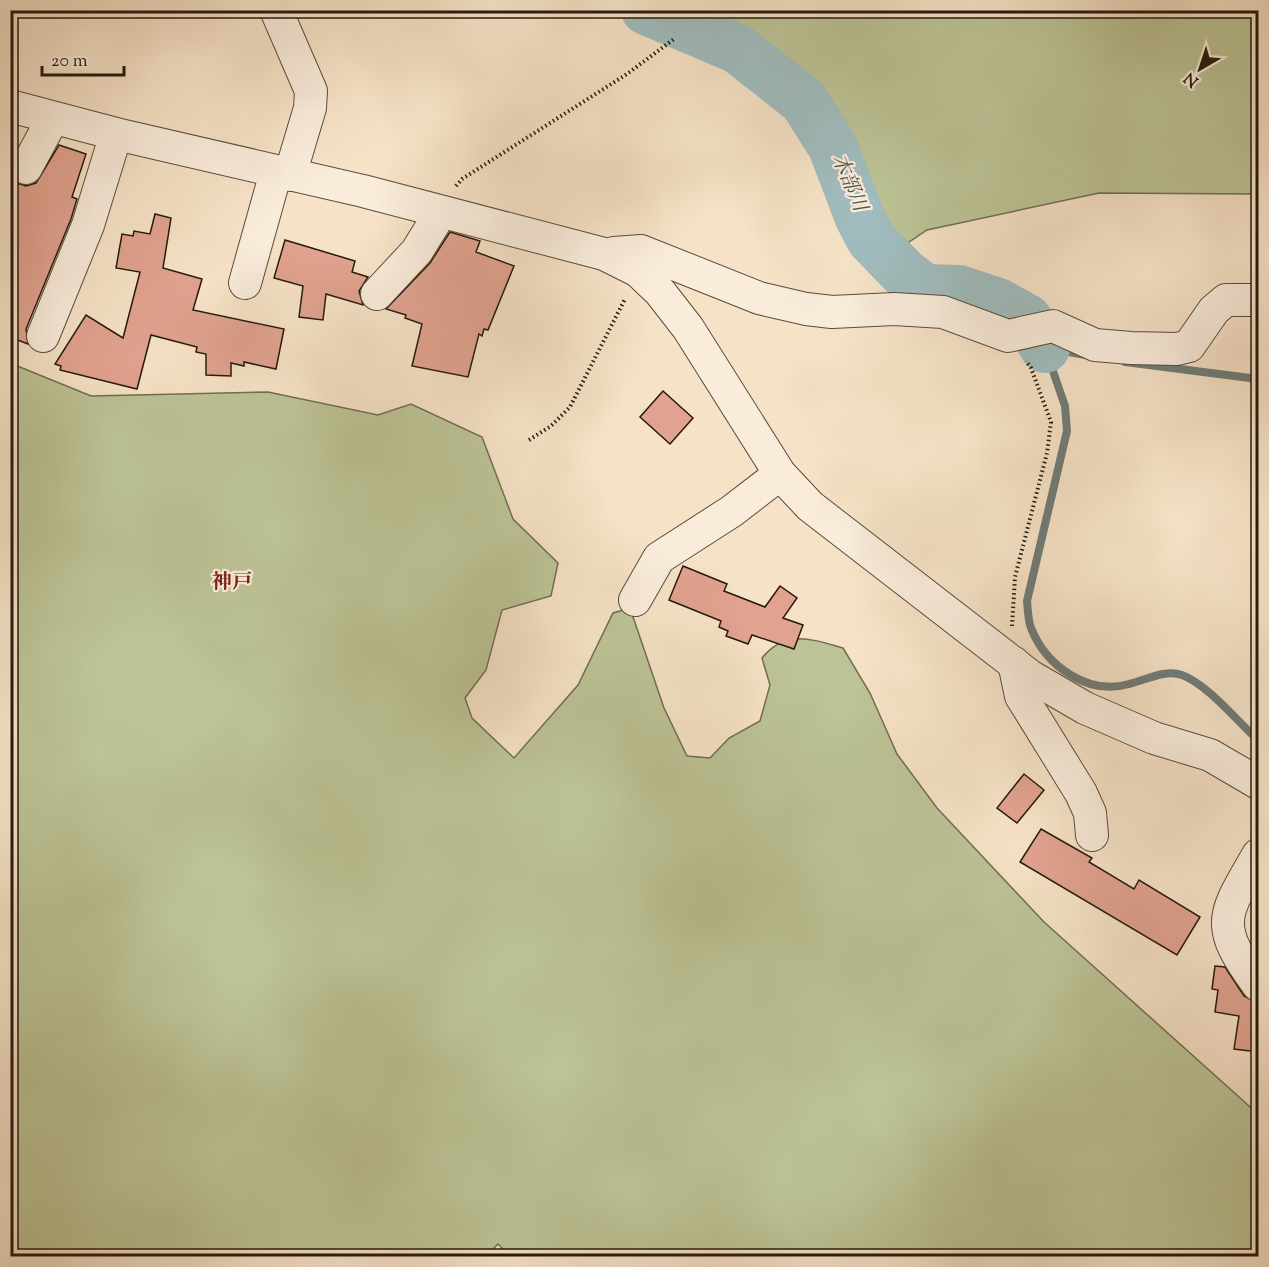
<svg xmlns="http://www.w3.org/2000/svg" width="1269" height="1267" font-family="'Sorts Mill Goudy','Noto Serif JP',serif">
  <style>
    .green { fill: #bcc396; stroke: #706e52; stroke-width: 1.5 }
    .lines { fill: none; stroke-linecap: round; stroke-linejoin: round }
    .stream { stroke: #6f7b78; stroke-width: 8 }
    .river { stroke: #a0bcbe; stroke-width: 50 }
    .building { fill: #e1a28f; stroke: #251a0e; stroke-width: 1.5 }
    .minor-casing { stroke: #594c3c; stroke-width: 34 }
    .path { stroke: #251a0e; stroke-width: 4; stroke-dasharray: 1.5 3; stroke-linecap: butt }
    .minor { stroke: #f9ecdb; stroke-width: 32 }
    .labels { text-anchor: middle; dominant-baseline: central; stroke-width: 4.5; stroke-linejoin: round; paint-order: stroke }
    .water-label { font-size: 20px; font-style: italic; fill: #50534c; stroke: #f9ecdb }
    .neighbourhood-label { font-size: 20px; font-weight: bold; fill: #7a1f14; stroke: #f9ecdb }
  </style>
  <rect width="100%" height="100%" fill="#f6e2c7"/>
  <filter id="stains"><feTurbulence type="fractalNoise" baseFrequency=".00333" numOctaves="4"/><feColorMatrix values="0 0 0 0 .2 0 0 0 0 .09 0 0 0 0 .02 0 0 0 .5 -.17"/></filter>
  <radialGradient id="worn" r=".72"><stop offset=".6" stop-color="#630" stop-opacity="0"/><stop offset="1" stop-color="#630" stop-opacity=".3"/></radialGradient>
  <g class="green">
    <path d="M 690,11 L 1258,11 L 1258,194 L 1099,193 L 927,230 L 903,246 L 865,212 L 836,171 L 813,116 L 762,58 L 711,31 Z"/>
    <path d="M 10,363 L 91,396 L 268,392 L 378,415 L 411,404 L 482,437 L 513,519 L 558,563 L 551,596 L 502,610 L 486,670 L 465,698 L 472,718 L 514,758 L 578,685 L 613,613 L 630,608 L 664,708 L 687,756 L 710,758 L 729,738 L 760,721 L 770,685 L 762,658 C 786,629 811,639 843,648 L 870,693 L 897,754 L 937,808 L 1044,922 L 1258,1114 L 1258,1256 L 510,1256 L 498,1244 L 486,1256 L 11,1256 Z"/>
  </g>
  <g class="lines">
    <g class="stream">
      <path d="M 1086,355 L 1045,348 L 1065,406 L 1067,431 L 1027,601 C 1028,610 1028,620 1031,628 C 1046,666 1088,696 1129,684 C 1146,680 1165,669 1182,675 C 1207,684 1238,722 1258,740"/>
      <path d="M 1125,362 L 1258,379"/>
    </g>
    <path class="river" d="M 646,10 L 738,49 L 804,101 L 833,147 L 860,218 L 871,239 L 904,273 L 925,289 L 959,290 L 998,303 L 1027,319 L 1045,348"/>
  </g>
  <g class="building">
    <path d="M 59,145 L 86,154 L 72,197 L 77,199 L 71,219 L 26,329 L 28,344 L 10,337 L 10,177 L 17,183 L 26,186 L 36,183 Z"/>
    <path d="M 155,214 L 171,218 L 163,268 L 202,279 L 193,310 L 284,329 L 276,369 L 244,362 L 244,366 L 231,363 L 231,376 L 206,375 L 206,354 L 196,352 L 197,347 L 151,335 L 137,389 L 60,370 L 61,366 L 55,364 L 86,315 L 123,338 L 140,272 L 116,268 L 122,234 L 133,236 L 134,231 L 150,234 Z"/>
    <path d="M 450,232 L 480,241 L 476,252 L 514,266 L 488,330 L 484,329 L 482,336 L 479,334 L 468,377 L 412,366 L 422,324 L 405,318 L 406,315 L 386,309 L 430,263 Z"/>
    <path d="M 285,240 L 355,261 L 352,272 L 368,277 L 359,291 L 363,305 L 326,294 L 323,320 L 299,317 L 303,286 L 274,278 Z"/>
    <path d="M 663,391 L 693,418 L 670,444 L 640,417 Z"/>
    <path d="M 683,566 L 727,584 L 724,591 L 765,607 L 780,586 L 797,598 L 783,618 L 803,625 L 794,649 L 752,635 L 748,644 L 726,636 L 728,631 L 719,627 L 721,621 L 669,600 Z"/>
    <path d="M 1024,774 L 1044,790 L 1017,823 L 997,808 Z"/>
    <path d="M 1041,829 L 1092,858 L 1089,862 L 1134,889 L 1139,880 L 1200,917 L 1177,955 L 1020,862 Z"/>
    <path d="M 1215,966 L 1225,967 L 1244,996 L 1258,1003 L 1258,1052 L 1234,1049 L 1239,1016 L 1215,1012 L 1218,990 L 1212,989 Z"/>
  </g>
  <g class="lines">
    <defs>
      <g id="minor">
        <path d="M 276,10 L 311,91 L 310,108 L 290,175"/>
        <path d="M 10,106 L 116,134 L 363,191 L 604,254 L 638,271 L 660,292 L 688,328 L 780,474 L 810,506 L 1030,676 L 1085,708 L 1154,738 L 1210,755 L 1258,783"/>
        <path d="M 26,168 L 53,118"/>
        <path d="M 614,253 L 641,251 L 759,298 L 806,309 L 832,312 L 894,309 L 943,312 L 1008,336 L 1053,326 L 1095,345 L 1131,348 L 1177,349 L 1189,346 L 1214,310 L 1226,300 L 1258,300"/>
        <path d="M 245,283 L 276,172"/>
        <path d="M 377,294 L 417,251 L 441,212"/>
        <path d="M 43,336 L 88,225 L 116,134"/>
        <path d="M 635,600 L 659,558 L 732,511 L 780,474"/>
        <path d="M 1014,663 L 1021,696 L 1081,793 L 1090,813 L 1092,835"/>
        <path d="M 1258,855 C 1223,916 1213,924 1258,985"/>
      </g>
    </defs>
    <use href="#minor" class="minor-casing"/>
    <g class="path">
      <path d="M 456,186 L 462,179 L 627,74 L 674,39"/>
      <path d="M 529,440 L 551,426 L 570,407 L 625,299"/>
      <path d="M 1012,626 L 1015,577 L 1047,453 L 1051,422 L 1031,368 L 1026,361"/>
    </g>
    <use href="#minor" class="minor"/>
  </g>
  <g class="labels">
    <g class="water-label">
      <text transform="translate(848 183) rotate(67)">木部川</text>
    </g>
    <g class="neighbourhood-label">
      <text x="232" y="583">神戸</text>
    </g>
  </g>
  <rect width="1269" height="1267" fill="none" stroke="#f6e2c7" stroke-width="36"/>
  <rect x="12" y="12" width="1245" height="1243" fill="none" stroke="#251a0e" stroke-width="3"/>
  <rect x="18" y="18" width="1233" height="1231" fill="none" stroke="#251a0e" stroke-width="1.5"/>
  <g transform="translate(1200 69) rotate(219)" stroke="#f9ecdb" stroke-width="4.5" paint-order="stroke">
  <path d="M0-4.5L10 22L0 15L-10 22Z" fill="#251a0e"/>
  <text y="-9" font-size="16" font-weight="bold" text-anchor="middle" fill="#251a0e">N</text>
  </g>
  <path d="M42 66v9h82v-9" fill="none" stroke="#251a0e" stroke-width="3"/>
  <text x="51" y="66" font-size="18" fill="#251a0e" stroke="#f9ecdb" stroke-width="4.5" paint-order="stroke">20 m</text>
  <rect width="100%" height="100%" filter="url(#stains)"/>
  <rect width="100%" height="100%" fill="url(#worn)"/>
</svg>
